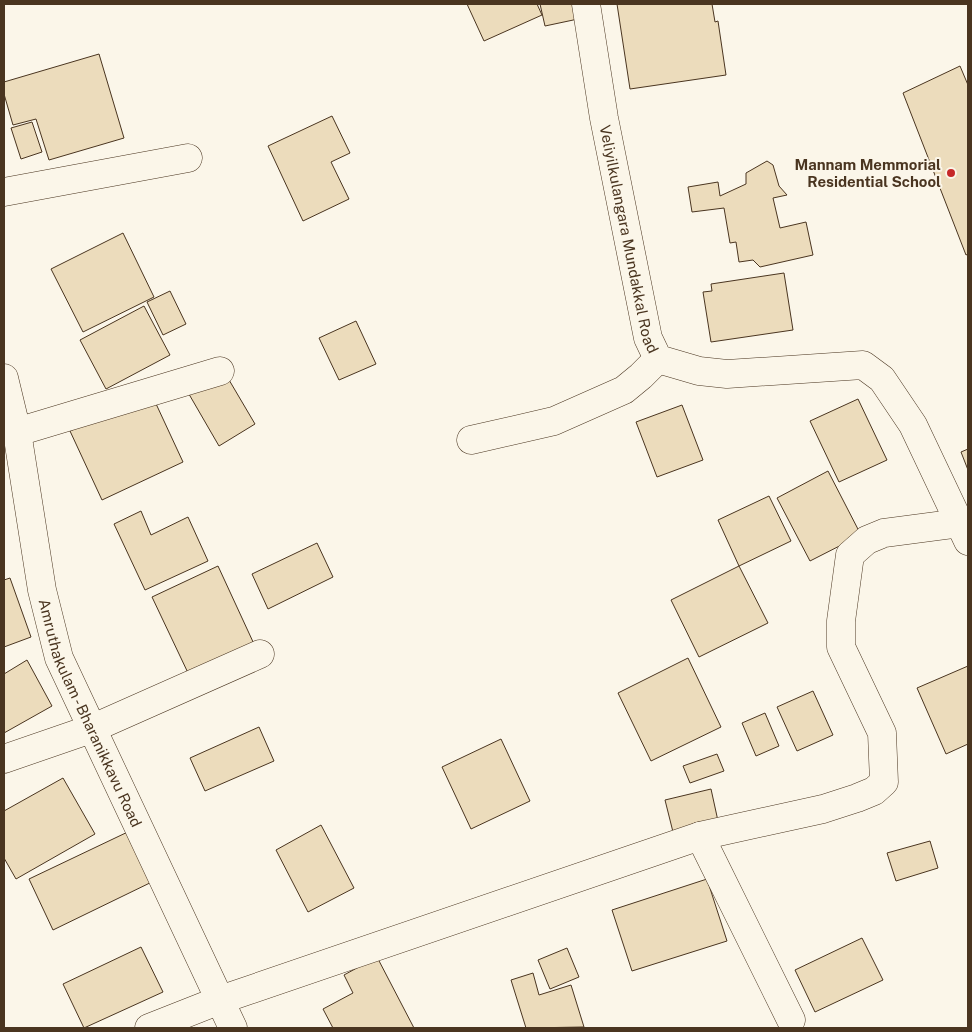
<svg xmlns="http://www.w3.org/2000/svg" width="972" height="1032" font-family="'Public Sans',sans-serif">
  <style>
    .building { fill: #ecdcbc; stroke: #4a3520 }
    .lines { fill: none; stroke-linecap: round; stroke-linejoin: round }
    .minor-casing { stroke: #4a3520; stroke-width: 29 }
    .minor { stroke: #fbf6e9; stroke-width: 28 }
    .poi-dot { fill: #c62828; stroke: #fbf6e9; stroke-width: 2 }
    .labels { text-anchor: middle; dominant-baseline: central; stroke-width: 4; stroke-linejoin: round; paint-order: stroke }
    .poi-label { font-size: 15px; font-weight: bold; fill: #4a3520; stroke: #fbf6e9; text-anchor: end }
    .street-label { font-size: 15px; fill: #4a3520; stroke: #fbf6e9 }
  </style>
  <rect width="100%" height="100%" fill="#fbf6e9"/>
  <g class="building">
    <path d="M 467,4 L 537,4 L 542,15 L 484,41 Z"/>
    <path d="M 540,4 L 575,4 L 578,19 L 545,26 Z"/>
    <path d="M 617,4 L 712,4 L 715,22 L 718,21 L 726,75 L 630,89 Z"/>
    <path d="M 99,54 L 124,138 L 49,160 L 36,119 L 13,125 L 4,94 L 4,82 Z"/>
    <path d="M 960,66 L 968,85 L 968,254 L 966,255 L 903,93 Z"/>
    <path d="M 332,116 L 350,153 L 331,162 L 349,199 L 303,221 L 268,146 Z"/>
    <path d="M 32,122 L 42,152 L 21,159 L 11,128 Z"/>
    <path d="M 767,161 L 773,165 L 779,186 L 787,195 L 773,198 L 780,228 L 806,222 L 813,255 L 760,267 L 753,260 L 739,262 L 736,242 L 730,243 L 724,208 L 692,212 L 688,187 L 718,182 L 720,196 L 746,184 L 746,173 Z"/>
    <path d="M 123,233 L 154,297 L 83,332 L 51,269 Z"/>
    <path d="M 784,273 L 793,330 L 711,342 L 703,292 L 712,291 L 711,284 Z"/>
    <path d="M 170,291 L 186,324 L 163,335 L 147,302 Z"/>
    <path d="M 144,306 L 170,355 L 106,389 L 80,340 Z"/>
    <path d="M 356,321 L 376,364 L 339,380 L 319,338 Z"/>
    <path d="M 222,368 L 255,424 L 219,446 L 186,389 Z"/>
    <path d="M 151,393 L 183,462 L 102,500 L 70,431 Z"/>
    <path d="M 858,399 L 887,460 L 839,482 L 810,421 Z"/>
    <path d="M 682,405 L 703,460 L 657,477 L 636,422 Z"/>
    <path d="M 968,449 L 968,470 L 961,452 Z"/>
    <path d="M 828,471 L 861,535 L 810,561 L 777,498 Z"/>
    <path d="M 769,496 L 791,541 L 739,566 L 718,520 Z"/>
    <path d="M 141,511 L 151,535 L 188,517 L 208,561 L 145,590 L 114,524 Z"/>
    <path d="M 317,543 L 333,577 L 268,609 L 252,574 Z"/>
    <path d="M 218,566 L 254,644 L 189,675 L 152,597 Z"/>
    <path d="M 739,566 L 768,623 L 699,657 L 671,600 Z"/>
    <path d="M 10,578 L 31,637 L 4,647 L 4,580 Z"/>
    <path d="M 688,658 L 721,727 L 651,761 L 618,693 Z"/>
    <path d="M 27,660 L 52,706 L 4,733 L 4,674 Z"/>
    <path d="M 968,666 L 968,744 L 946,754 L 917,688 Z"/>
    <path d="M 813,691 L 833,735 L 797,751 L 777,707 Z"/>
    <path d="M 765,713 L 779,746 L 756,756 L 742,723 Z"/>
    <path d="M 259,727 L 274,761 L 205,791 L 190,758 Z"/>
    <path d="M 501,739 L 530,801 L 471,829 L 442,767 Z"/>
    <path d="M 717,754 L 724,771 L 690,783 L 683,766 Z"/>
    <path d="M 63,778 L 95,834 L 16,879 L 4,858 L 4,811 Z"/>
    <path d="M 711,789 L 718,821 L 673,832 L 665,800 Z"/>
    <path d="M 321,825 L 354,888 L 308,912 L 276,850 Z"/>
    <path d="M 134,829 L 158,879 L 53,930 L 29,879 Z"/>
    <path d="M 930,841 L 938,868 L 896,881 L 887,853 Z"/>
    <path d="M 707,879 L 727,941 L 632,971 L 612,910 Z"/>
    <path d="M 862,938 L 883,980 L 815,1012 L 795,970 Z"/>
    <path d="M 141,947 L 163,992 L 84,1028 L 63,984 Z"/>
    <path d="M 567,948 L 579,977 L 550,989 L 538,960 Z"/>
    <path d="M 377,957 L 414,1028 L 333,1028 L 323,1009 L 353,993 L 344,975 Z"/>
    <path d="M 533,973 L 539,995 L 571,985 L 584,1027 L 526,1028 L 511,980 Z"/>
  </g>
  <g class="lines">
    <defs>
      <g id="minor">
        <path id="s1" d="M 586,4 L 604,118 L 648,338 L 658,359 L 699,371 L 727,374 L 863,365 L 882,379 L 913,425 L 968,541"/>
        <path d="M 4,192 L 188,158"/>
        <path id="s2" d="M 4,378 L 17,432 L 42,590 L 59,658 L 233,1028"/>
        <path d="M 17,432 L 220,371"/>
        <path d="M 471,440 L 554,421 L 624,390 L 641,376 L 658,359"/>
        <path d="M 4,759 L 91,729 L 260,654"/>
        <path d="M 700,836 L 791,1020"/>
        <path d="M 149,1028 L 220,1000 L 700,836 L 823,809 L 857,798 L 874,791 L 884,782 L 882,733 L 841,647 L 841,621 L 850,555 L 867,540 L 884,533 L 960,523"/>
      </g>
    </defs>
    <use href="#minor" class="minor-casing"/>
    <use href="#minor" class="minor"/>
  </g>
  <circle class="poi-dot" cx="951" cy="173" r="5"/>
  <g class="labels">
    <g class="poi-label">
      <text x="941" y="164">Mannam Memmorial<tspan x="941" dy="17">Residential School</tspan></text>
    </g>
    <g class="street-label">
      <text stroke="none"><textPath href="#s1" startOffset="239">Veliyilkulangara Mundakkal Road</textPath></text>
      <text stroke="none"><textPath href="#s2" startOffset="348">Amruthakulam - Bharanikkavu Road</textPath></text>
    </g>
  </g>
  <rect width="972" height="1032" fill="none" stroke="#4a3520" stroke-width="10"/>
</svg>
